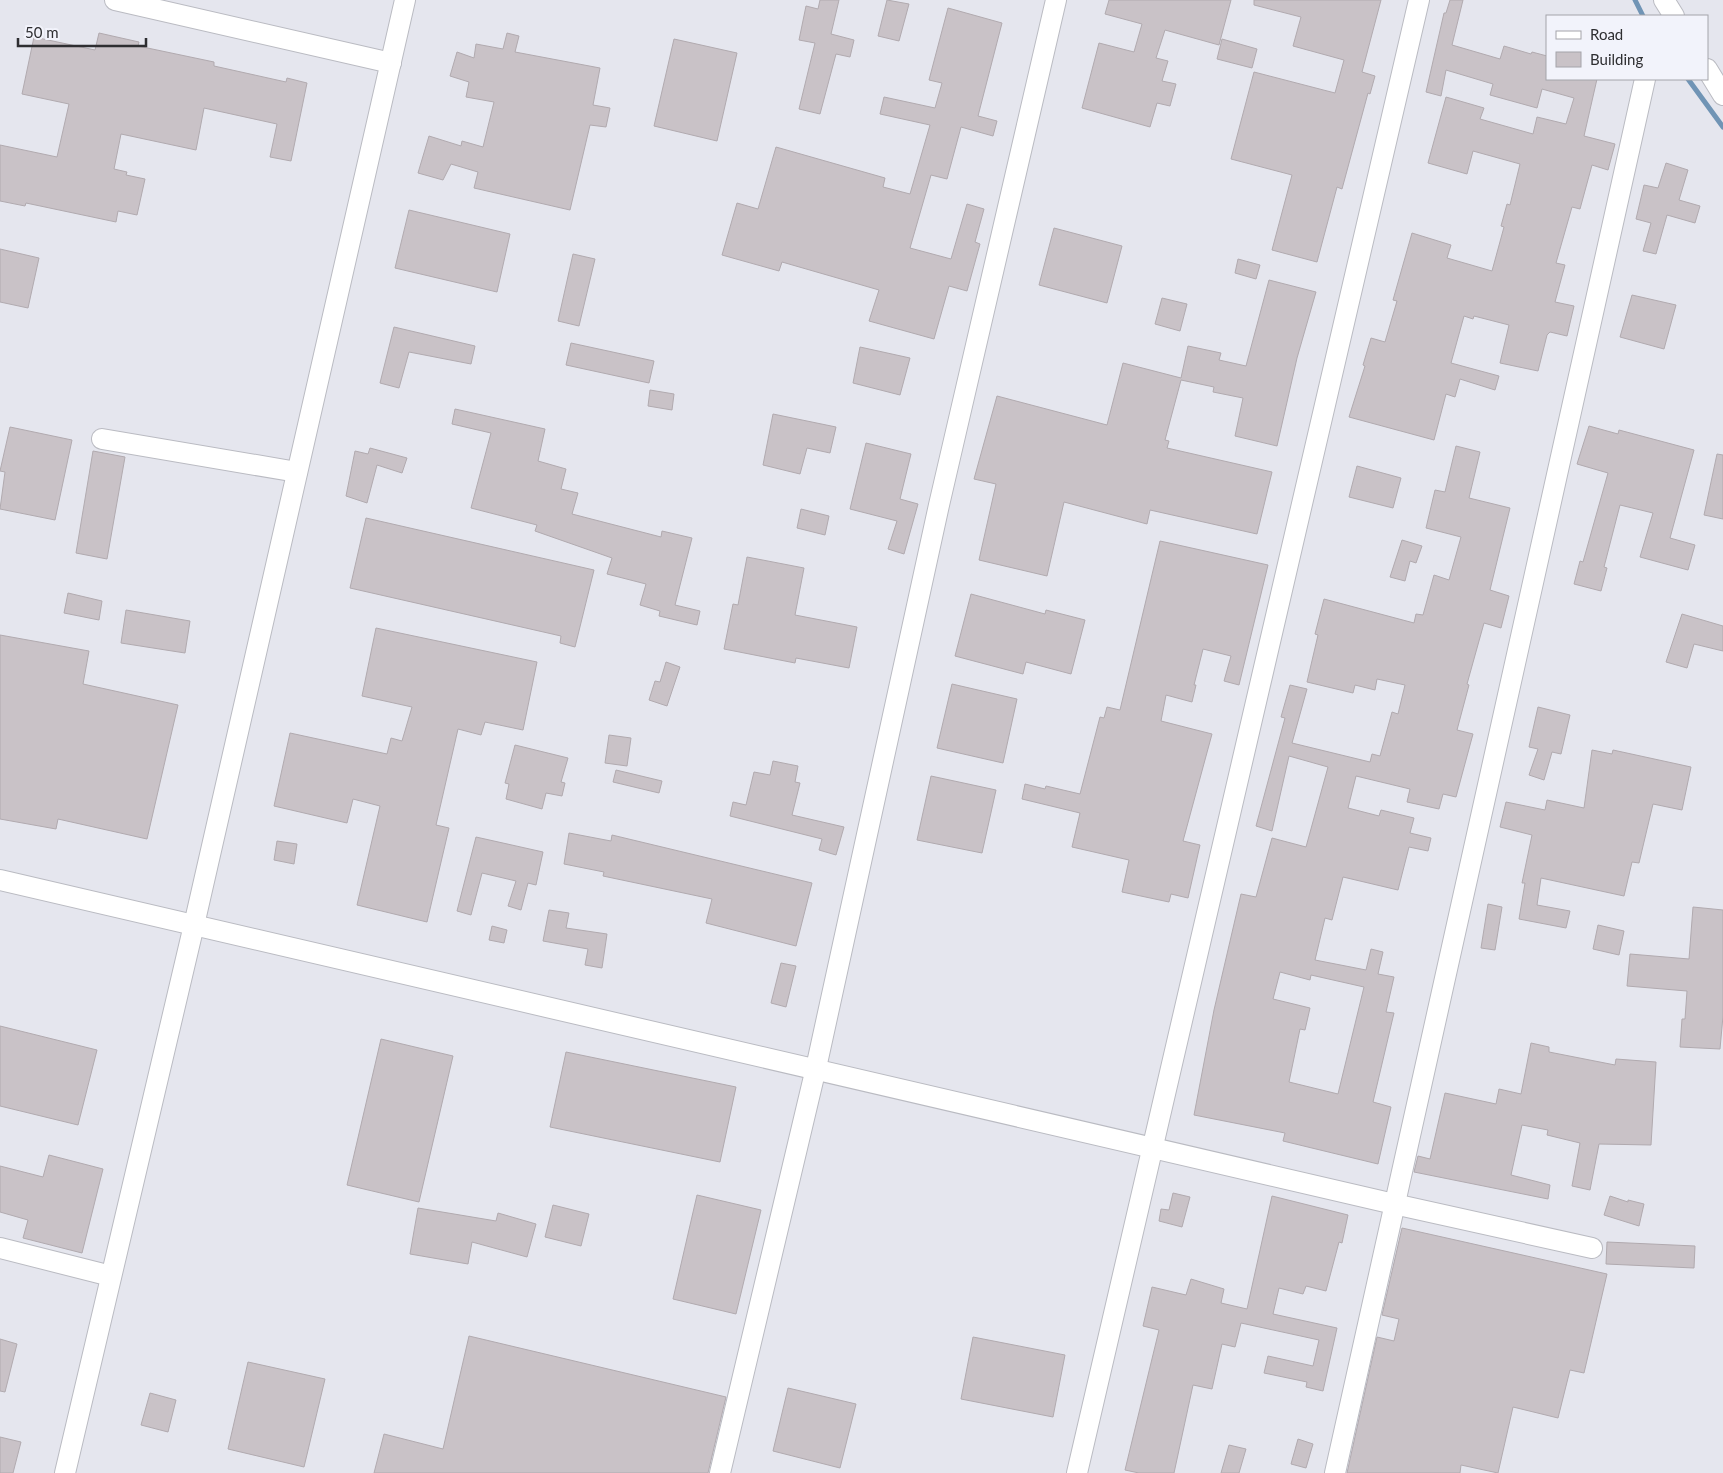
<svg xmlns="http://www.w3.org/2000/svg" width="1723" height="1473" font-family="Lato,sans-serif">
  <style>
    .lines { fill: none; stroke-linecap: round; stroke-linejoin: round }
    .stream { stroke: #7094b5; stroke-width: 5 }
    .building { fill: #c9c2c7; stroke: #b1aaaf; fill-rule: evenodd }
    .minor-casing { stroke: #babbc2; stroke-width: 22 }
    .minor { stroke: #fff; stroke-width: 20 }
  </style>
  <rect width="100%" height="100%" fill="#e5e6ee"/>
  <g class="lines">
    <g class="stream">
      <path d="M 1635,0 L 1643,16"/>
      <path d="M 1688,79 L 1723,127"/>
    </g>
  </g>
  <g class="building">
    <path d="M 820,0 L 839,0 L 831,34 L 854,40 L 850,57 L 836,54 L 820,114 L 799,109 L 815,43 L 799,40 L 806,6 L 818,9 Z"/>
    <path d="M 887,0 L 909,4 L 899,41 L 878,36 Z"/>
    <path d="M 1109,0 L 1231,0 L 1219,45 L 1165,30 L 1156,58 L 1168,61 L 1162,81 L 1176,84 L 1170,106 L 1157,103 L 1150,127 L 1082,108 L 1099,43 L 1134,52 L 1142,24 L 1105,14 Z"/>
    <path d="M 1254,0 L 1381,0 L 1362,72 L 1375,76 L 1370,94 L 1368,93 L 1342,189 L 1337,187 L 1317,262 L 1272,250 L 1292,175 L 1231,159 L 1254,72 L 1335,93 L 1344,60 L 1293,46 L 1301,17 L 1254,5 Z"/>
    <path d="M 1450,0 L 1463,0 L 1452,45 L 1500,59 L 1504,46 L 1531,54 L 1532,52 L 1547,56 L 1547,79 L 1597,79 L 1584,136 L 1615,144 L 1608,170 L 1592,165 L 1580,209 L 1572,207 L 1556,263 L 1565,265 L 1555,302 L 1574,306 L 1567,336 L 1550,332 L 1547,335 L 1538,371 L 1500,363 L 1509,325 L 1474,316 L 1473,319 L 1464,316 L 1451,363 L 1499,376 L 1495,390 L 1460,379 L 1455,397 L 1446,394 L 1434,440 L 1349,417 L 1365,366 L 1363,365 L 1371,338 L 1385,342 L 1397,301 L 1393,300 L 1412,233 L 1451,245 L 1447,258 L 1492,271 L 1504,227 L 1501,226 L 1507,204 L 1510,205 L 1520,164 L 1473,151 L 1467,174 L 1428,163 L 1446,97 L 1484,108 L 1480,119 L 1533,134 L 1537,117 L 1566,124 L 1574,98 L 1542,89 L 1537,108 L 1490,95 L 1493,84 L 1446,70 L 1441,96 L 1426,92 L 1444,13 L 1446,13 Z"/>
    <path d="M 948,8 L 1002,23 L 978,116 L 997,121 L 993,136 L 961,127 L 947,179 L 931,175 L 910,248 L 951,259 L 967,204 L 984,209 L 975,242 L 980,244 L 967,291 L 949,286 L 934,339 L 869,321 L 879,290 L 782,262 L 779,271 L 722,255 L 737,203 L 758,209 L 776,147 L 885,178 L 883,187 L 910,194 L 930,125 L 880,114 L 884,97 L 935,108 L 942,83 L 929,80 Z"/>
    <path d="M 99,33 L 139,42 L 138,46 L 214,62 L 214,66 L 286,82 L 287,78 L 307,83 L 291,161 L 270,157 L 277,124 L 204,108 L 196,150 L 121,134 L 114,169 L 127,172 L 126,175 L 145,179 L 137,215 L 118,211 L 116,222 L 26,203 L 25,206 L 0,201 L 0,145 L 57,157 L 69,104 L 22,94 L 34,37 L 95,50 Z"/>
    <path d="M 507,33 L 519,36 L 515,52 L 600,68 L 593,105 L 610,108 L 606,127 L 590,125 L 570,210 L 474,188 L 478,172 L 451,164 L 443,180 L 418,173 L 429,136 L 461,146 L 462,141 L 483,147 L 494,102 L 466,97 L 469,82 L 450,76 L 457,52 L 474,58 L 476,44 L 503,49 Z"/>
    <path d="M 674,39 L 737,53 L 717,141 L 654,126 Z"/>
    <path d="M 1222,39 L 1257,49 L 1252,68 L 1217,59 Z"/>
    <path d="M 1666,163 L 1688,170 L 1679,200 L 1700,206 L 1695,223 L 1667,215 L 1656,254 L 1643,251 L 1651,223 L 1636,219 L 1644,185 L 1658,188 Z"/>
    <path d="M 409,210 L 510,234 L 497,292 L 395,268 Z"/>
    <path d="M 1054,228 L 1122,246 L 1107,303 L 1039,285 Z"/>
    <path d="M 0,249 L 39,258 L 28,308 L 0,302 Z"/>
    <path d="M 573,254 L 595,259 L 579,326 L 558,321 Z"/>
    <path d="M 1238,259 L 1260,265 L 1256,279 L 1235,273 Z"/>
    <path d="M 1269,280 L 1316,292 L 1297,358 L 1277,446 L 1235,436 L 1243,398 L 1213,392 L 1214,387 L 1181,380 L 1165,440 L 1169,441 L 1167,448 L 1272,472 L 1257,534 L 1150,510 L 1147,524 L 1064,502 L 1047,576 L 979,560 L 996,484 L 974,479 L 997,396 L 1107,425 L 1123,363 L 1181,378 L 1188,346 L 1221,353 L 1219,360 L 1246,366 Z"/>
    <path d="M 1632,295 L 1676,305 L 1664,349 L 1620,337 Z"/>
    <path d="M 1162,298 L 1187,304 L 1180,331 L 1155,324 Z"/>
    <path d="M 394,327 L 475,346 L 471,364 L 409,352 L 399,388 L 380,383 Z"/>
    <path d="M 571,343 L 654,361 L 649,383 L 566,365 Z"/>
    <path d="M 860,347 L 910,358 L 900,395 L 853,383 Z"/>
    <path d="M 650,390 L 674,394 L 672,410 L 648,406 Z"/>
    <path d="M 455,409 L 545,429 L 538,461 L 566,469 L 561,489 L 578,493 L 572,514 L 661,537 L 662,531 L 692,538 L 675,605 L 700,611 L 697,625 L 659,616 L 660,611 L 640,605 L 646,584 L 607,574 L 612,558 L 535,531 L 537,525 L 471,508 L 491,433 L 452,424 Z"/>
    <path d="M 773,414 L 836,427 L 830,453 L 807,448 L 800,474 L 763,465 Z"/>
    <path d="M 1589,426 L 1618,434 L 1619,430 L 1694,450 L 1670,538 L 1695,545 L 1688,570 L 1640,557 L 1653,513 L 1620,505 L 1604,567 L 1607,568 L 1601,591 L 1574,584 L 1580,561 L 1583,562 L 1608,473 L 1577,464 Z"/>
    <path d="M 10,427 L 72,440 L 55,520 L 0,509 L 5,472 L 0,471 Z"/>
    <path d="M 866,443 L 911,454 L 900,499 L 918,504 L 904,554 L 888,549 L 897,521 L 850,509 Z"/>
    <path d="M 1456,446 L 1480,452 L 1469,498 L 1510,508 L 1490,590 L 1509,596 L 1501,628 L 1484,623 L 1467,684 L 1469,685 L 1457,730 L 1473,734 L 1456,797 L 1443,794 L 1439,809 L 1407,802 L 1410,789 L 1356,776 L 1348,808 L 1379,816 L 1381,810 L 1414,818 L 1410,833 L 1431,838 L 1428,851 L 1409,847 L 1398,890 L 1343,877 L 1332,920 L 1325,918 L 1315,960 L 1366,970 L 1371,949 L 1383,952 L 1378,974 L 1394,977 L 1386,1012 L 1394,1013 L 1373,1102 L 1391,1107 L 1378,1164 L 1283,1141 L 1285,1133 L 1194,1115 L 1214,1010 L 1241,894 L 1256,897 L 1272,838 L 1306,847 L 1328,767 L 1289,756 L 1272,831 L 1256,826 L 1285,718 L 1281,717 L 1290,685 L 1307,689 L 1292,743 L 1370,762 L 1372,754 L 1380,756 L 1392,712 L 1398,714 L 1405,685 L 1377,679 L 1375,690 L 1355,685 L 1353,693 L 1307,682 L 1318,635 L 1315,634 L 1324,599 L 1414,623 L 1416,614 L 1423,615 L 1434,575 L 1449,580 L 1461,537 L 1426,528 L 1435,490 L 1445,492 ZM 1280,972 L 1310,980 L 1311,975 L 1364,987 L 1338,1094 L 1289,1082 L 1300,1029 L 1305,1030 L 1310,1008 L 1273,999 Z"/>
    <path d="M 370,448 L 407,458 L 402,473 L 377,465 L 367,503 L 346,496 L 355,451 L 368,454 Z"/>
    <path d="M 93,451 L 125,457 L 107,559 L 76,553 Z"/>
    <path d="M 1717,454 L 1723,455 L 1723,519 L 1704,515 Z"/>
    <path d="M 1357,466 L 1401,478 L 1393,508 L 1349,497 Z"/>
    <path d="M 801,509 L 829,516 L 825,535 L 797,528 Z"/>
    <path d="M 366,518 L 594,570 L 575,647 L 560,643 L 561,636 L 350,588 Z"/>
    <path d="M 1402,540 L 1422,546 L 1416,563 L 1410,561 L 1405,581 L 1390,577 Z"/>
    <path d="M 1160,541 L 1268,565 L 1239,685 L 1224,681 L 1231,656 L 1203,649 L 1194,685 L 1196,685 L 1192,702 L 1166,695 L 1161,721 L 1212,734 L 1183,841 L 1200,845 L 1188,898 L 1171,894 L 1169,902 L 1122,892 L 1129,860 L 1072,847 L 1080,813 L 1022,799 L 1025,784 L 1045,789 L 1046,786 L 1080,794 L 1100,717 L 1104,718 L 1107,707 L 1120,710 Z"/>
    <path d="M 747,557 L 804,568 L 795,615 L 857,627 L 849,668 L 796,658 L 795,663 L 724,649 L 733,604 L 738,605 Z"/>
    <path d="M 68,593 L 102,601 L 99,620 L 64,613 Z"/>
    <path d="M 971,594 L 1045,614 L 1046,610 L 1085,620 L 1071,674 L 1026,662 L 1023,674 L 955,656 Z"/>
    <path d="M 126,610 L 190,621 L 185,653 L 121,643 Z"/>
    <path d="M 1682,614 L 1723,626 L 1723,651 L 1694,644 L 1687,668 L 1666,662 Z"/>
    <path d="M 376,628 L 537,662 L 523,730 L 485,722 L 481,735 L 458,729 L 436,825 L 449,828 L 427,922 L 357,905 L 380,806 L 353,799 L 347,823 L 274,806 L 290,733 L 387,754 L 391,738 L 402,741 L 412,707 L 362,696 Z"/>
    <path d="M 0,635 L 89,651 L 83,684 L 178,705 L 147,839 L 58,819 L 56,829 L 0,819 Z"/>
    <path d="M 666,662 L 680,667 L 667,706 L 649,700 L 655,681 L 660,682 Z"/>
    <path d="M 952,684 L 1017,699 L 1003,763 L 937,748 Z"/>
    <path d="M 1538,707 L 1570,715 L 1561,754 L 1552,752 L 1544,780 L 1529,775 L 1538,749 L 1529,747 Z"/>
    <path d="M 609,735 L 631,738 L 627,766 L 605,763 Z"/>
    <path d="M 515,745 L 568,758 L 561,782 L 565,783 L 562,796 L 546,793 L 542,809 L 506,799 L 509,784 L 505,783 Z"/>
    <path d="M 1592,750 L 1612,754 L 1613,750 L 1691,767 L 1682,810 L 1653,804 L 1639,863 L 1632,862 L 1624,896 L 1541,878 L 1537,905 L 1570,911 L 1566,928 L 1519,919 L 1525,883 L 1522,883 L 1532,835 L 1500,827 L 1506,802 L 1545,810 L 1547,800 L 1584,808 Z"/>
    <path d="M 773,761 L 798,766 L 795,782 L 800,783 L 792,815 L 844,827 L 836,855 L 819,850 L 822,839 L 730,816 L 733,802 L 746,805 L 754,772 L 770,775 Z"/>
    <path d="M 616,770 L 662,781 L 659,793 L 613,782 Z"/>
    <path d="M 931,776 L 996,790 L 982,853 L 917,840 Z"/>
    <path d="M 569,833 L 611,841 L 612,835 L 812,883 L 796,946 L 706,923 L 712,899 L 603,876 L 604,872 L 564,864 Z"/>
    <path d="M 476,837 L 543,852 L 536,885 L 528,883 L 521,910 L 508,906 L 516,881 L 482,873 L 471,915 L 457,911 Z"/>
    <path d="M 277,841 L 297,844 L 294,864 L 274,860 Z"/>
    <path d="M 1488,904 L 1502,907 L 1495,950 L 1481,948 Z"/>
    <path d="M 1693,907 L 1723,910 L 1723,1016 L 1720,1049 L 1680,1047 L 1682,1019 L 1685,1019 L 1687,991 L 1627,986 L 1630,954 L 1689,959 Z"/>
    <path d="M 549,910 L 569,913 L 566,928 L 607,934 L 602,968 L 585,965 L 588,949 L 543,941 Z"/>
    <path d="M 1598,925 L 1624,931 L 1619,955 L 1593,949 Z"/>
    <path d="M 492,926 L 507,930 L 504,943 L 489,940 Z"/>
    <path d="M 781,963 L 796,966 L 786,1007 L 771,1003 Z"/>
    <path d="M 0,1026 L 97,1050 L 78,1125 L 0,1106 Z"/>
    <path d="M 381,1039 L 453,1056 L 419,1202 L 347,1185 Z"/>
    <path d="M 1531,1043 L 1549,1047 L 1549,1052 L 1615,1065 L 1616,1059 L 1656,1062 L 1651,1145 L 1599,1144 L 1590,1190 L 1572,1186 L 1580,1143 L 1547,1135 L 1548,1130 L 1522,1125 L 1511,1175 L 1550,1185 L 1548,1199 L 1414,1172 L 1418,1156 L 1430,1159 L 1445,1093 L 1496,1104 L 1499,1089 L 1521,1094 Z"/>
    <path d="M 566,1052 L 736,1087 L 720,1162 L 550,1127 Z"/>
    <path d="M 49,1155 L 103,1169 L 82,1253 L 23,1238 L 28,1220 L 0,1212 L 0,1166 L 43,1177 Z"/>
    <path d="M 1173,1193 L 1190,1197 L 1182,1227 L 1159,1221 L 1161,1209 L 1169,1210 Z"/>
    <path d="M 697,1195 L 761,1210 L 736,1314 L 673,1299 Z"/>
    <path d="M 1272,1196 L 1348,1215 L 1342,1243 L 1339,1242 L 1326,1291 L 1306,1286 L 1303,1294 L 1279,1288 L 1273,1314 L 1337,1328 L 1323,1391 L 1306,1387 L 1307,1382 L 1264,1373 L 1268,1356 L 1313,1366 L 1319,1340 L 1241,1323 L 1235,1347 L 1222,1344 L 1212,1389 L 1193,1385 L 1174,1473 L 1139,1473 L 1125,1470 L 1159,1330 L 1143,1326 L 1152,1287 L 1186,1295 L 1191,1279 L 1224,1289 L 1221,1303 L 1247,1309 Z"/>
    <path d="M 1610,1196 L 1628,1202 L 1628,1200 L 1644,1204 L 1639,1226 L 1604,1215 Z"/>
    <path d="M 553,1205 L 589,1214 L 581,1246 L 545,1237 Z"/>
    <path d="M 418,1208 L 496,1221 L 498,1213 L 536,1224 L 527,1257 L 472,1242 L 468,1264 L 410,1254 Z"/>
    <path d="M 1402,1228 L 1607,1274 L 1584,1373 L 1570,1370 L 1558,1418 L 1513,1407 L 1498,1473 L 1461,1465 L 1460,1473 L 1347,1473 L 1377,1337 L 1394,1341 L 1399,1319 L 1382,1315 Z"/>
    <path d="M 1607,1242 L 1695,1246 L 1694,1268 L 1606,1264 Z"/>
    <path d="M 469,1336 L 726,1397 L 708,1473 L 374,1473 L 384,1434 L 443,1449 Z"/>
    <path d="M 973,1337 L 1065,1355 L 1053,1417 L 961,1399 Z"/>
    <path d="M 0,1339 L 17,1344 L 5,1392 L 0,1391 Z"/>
    <path d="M 248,1362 L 325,1379 L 304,1467 L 228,1449 Z"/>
    <path d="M 788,1388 L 856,1404 L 840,1468 L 773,1451 Z"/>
    <path d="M 150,1393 L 176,1400 L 168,1432 L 141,1425 Z"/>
    <path d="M 0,1437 L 21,1442 L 13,1473 L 0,1473 Z"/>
    <path d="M 1298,1439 L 1313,1444 L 1306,1468 L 1291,1464 Z"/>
    <path d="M 1229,1445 L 1246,1449 L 1239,1473 L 1221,1473 Z"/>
  </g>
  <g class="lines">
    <defs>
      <g id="minor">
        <path d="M 115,0 L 391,63"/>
        <path d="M 1664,0 L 1674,16"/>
        <path d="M 1707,69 L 1723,95"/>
        <path d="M 102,439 L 297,472"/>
        <path d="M 0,880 L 1394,1204 L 1592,1248"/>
        <path d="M 0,1248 L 111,1276"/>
        <path d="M 65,1473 L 194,925 L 405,0"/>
        <path d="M 720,1473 L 816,1068 L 939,505 L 1056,0"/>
        <path d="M 1077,1473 L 1419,0"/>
        <path d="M 1335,1473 L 1645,79"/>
      </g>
    </defs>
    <use href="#minor" class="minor-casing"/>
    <use href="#minor" class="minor"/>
  </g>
  <rect x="1546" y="15" width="162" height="65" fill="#f2f3fb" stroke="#a4a4aa"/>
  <rect x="1556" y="31" width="25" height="8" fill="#ffffff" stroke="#a4a4aa"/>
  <text x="1590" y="40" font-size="15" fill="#2e2e31">Road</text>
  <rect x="1556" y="52" width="25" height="15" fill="#c9c2c7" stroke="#a4a4aa"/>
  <text x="1590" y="65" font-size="15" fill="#2e2e31">Building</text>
  <path d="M18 38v8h128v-8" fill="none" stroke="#2e2e31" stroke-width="2.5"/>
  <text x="25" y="38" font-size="15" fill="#2e2e31" stroke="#f2f3fb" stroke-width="4" paint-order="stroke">50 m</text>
</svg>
